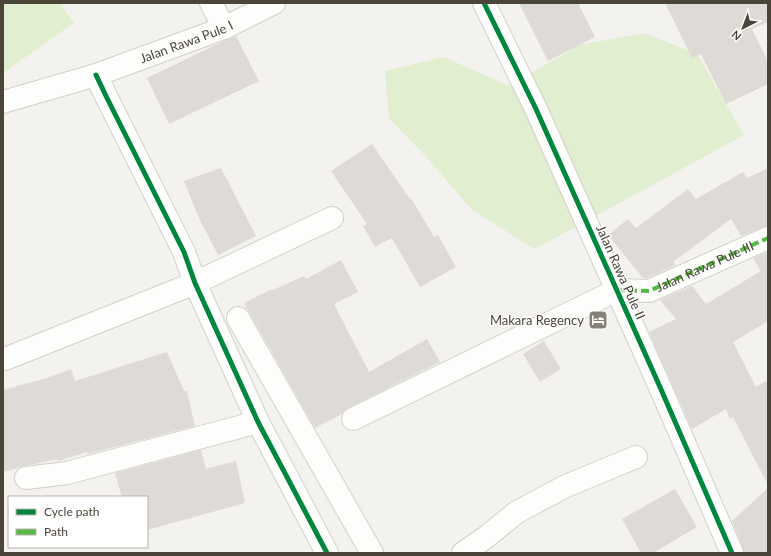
<svg xmlns="http://www.w3.org/2000/svg" width="771" height="556" font-family="Lato,sans-serif">
  <style>
    .green { fill: #e1eecf }
    .building { fill: #dedbd6 }
    .lines { fill: none; stroke-linecap: round; stroke-linejoin: round }
    .minor-casing { stroke: #d2d0cb; stroke-width: 24 }
    .minor { stroke: #fdfdfc; stroke-width: 22 }
    .quiet { stroke: #58b947; stroke-width: 4; stroke-dasharray: 8 4; stroke-linecap: butt }
    .cycleway-casing { stroke: #fff; stroke-width: 8 }
    .cycleway { stroke: #00873e; stroke-width: 5 }
    .labels { text-anchor: middle; dominant-baseline: central; stroke-width: 3; stroke-linejoin: round; paint-order: stroke }
    .street-label { font-size: 13px; fill: #4b4439; stroke: #fff }
    .poi-label { font-size: 13px; fill: #4b4439; stroke: #fff; text-anchor: end }
  </style>
  <rect width="100%" height="100%" fill="#f4f2ee"/>
  <g class="green">
    <path d="M 3,3 L 60,3 L 74,23 L 3,73 Z"/>
    <path d="M 644,33 L 697,54 L 744,135 L 572,229 L 534,249 L 471,209 L 428,159 L 389,118 L 385,71 L 444,57 L 509,86 L 579,45 Z"/>
  </g>
  <g class="building">
    <path d="M 519,3 L 578,3 L 595,37 L 548,61 Z"/>
    <path d="M 665,3 L 768,3 L 768,22 L 752,29 L 768,61 L 768,84 L 726,104 L 701,54 L 692,58 Z"/>
    <path d="M 236,36 L 259,81 L 169,124 L 147,78 L 215,45 Z"/>
    <path d="M 372,144 L 410,199 L 411,198 L 434,237 L 438,235 L 456,267 L 420,287 L 392,238 L 375,247 L 363,226 L 367,224 L 331,171 Z"/>
    <path d="M 221,168 L 256,236 L 218,255 L 199,218 L 184,181 Z"/>
    <path d="M 768,168 L 768,226 L 763,227 L 741,236 L 731,219 L 673,262 L 676,265 L 647,278 L 643,278 L 608,235 L 628,219 L 636,228 L 688,189 L 696,199 L 743,172 L 747,178 Z"/>
    <path d="M 768,252 L 768,321 L 733,342 L 756,387 L 768,380 L 768,485 L 733,417 L 730,419 L 726,409 L 692,429 L 649,332 L 676,319 L 660,300 L 692,286 L 706,304 L 761,271 L 753,258 Z"/>
    <path d="M 341,260 L 358,292 L 334,304 L 369,372 L 427,339 L 440,362 L 348,408 L 343,412 L 342,414 L 315,428 L 244,303 L 272,289 L 273,290 L 304,276 L 306,279 Z"/>
    <path d="M 544,341 L 561,369 L 540,382 L 523,354 Z"/>
    <path d="M 167,352 L 184,391 L 187,391 L 195,426 L 88,454 L 87,452 L 58,461 L 57,459 L 35,464 L 24,466 L 18,468 L 3,472 L 3,390 L 47,378 L 71,369 L 75,381 Z"/>
    <path d="M 201,450 L 206,469 L 236,461 L 245,503 L 147,530 L 147,497 L 122,497 L 115,473 Z"/>
    <path d="M 768,488 L 768,553 L 744,553 L 743,548 L 732,521 Z"/>
    <path d="M 675,489 L 697,527 L 653,553 L 641,553 L 622,519 Z"/>
  </g>
  <g class="lines">
    <defs>
      <g id="minor">
        <path d="M 211,3 L 224,28"/>
        <path d="M 484,3 L 536,109 L 660,387 L 732,553"/>
        <path d="M 96,75 L 107,98 L 184,252 L 195,283 L 258,422 L 327,553"/>
        <path id="s1" d="M 3,102 L 96,75 L 224,28 L 274,3"/>
        <path d="M 238,318 L 372,553"/>
        <path d="M 5,359 L 195,283 L 332,218"/>
        <path d="M 353,419 L 617,290 L 649,291 L 768,238"/>
        <path d="M 26,478 L 67,473 L 258,422"/>
        <path d="M 463,553 L 485,538 L 517,512 L 566,486 L 636,457"/>
      </g>
    </defs>
    <use href="#minor" class="minor-casing"/>
    <use href="#minor" class="minor"/>
    <path class="quiet" id="s2" d="M 617,290 L 649,291 L 768,238"/>
    <defs>
      <g id="cycleway">
        <path d="M 484,3 L 536,109 L 660,387 L 732,553"/>
        <path d="M 96,75 L 107,98 L 184,252 L 195,283 L 258,422 L 327,553"/>
      </g>
    </defs>
    <use href="#cycleway" class="cycleway-casing"/>
    <use href="#cycleway" class="cycleway"/>
  </g>
  <defs>
    <symbol id="hotel-square" viewBox="-11 -11 22 22"><rect x="-9" y="-9" width="18" height="18" rx="4" fill="#868178" stroke="#fff"/><path d="M-6-4.5h1.5V1H6V5H4.5V3h-9V5H-6ZM-4 0a1.8 1.8 0 1 1 3.6 0ZM.5 0V-2.5h3Q6-2.5 6 0Z" fill="#fff"/></symbol>
  </defs>
  <g fill-rule="evenodd">
    <use href="#hotel-square" x="587" y="309" width="22" height="22"/>
  </g>
  <g class="labels">
    <g class="street-label">
      <text stroke="none"><textPath href="#s1" startOffset="193">Jalan Rawa Pule I</textPath></text>
      <text stroke="none"><textPath href="#s2" startOffset="93">Jalan Rawa Pule III</textPath></text>
      <text transform="translate(621 272) rotate(66)">Jalan Rawa Pule II</text>
    </g>
    <g class="poi-label">
      <text x="584" y="320">Makara Regency</text>
    </g>
  </g>
  <rect width="771" height="556" fill="none" stroke="#4b4439" stroke-width="8"/>
  <rect x="8" y="496" width="140" height="52" fill="#ffffff" stroke="#b7b4b0"/>
  <rect x="16" y="509" width="20" height="6" fill="#00873e" stroke="#b7b4b0"/>
  <text x="44" y="516" font-size="12" fill="#4b4439">Cycle path</text>
  <rect x="16" y="529" width="20" height="6" fill="#58b947" stroke="#b7b4b0"/>
  <text x="44" y="536" font-size="12" fill="#4b4439">Path</text>
  <g transform="translate(743 28) rotate(222)" stroke="#ffffff" stroke-width="3" paint-order="stroke">
  <path d="M0-3L7 15L0 10L-7 15Z" fill="#4b4439"/>
  <text y="-6" font-size="11" font-weight="bold" text-anchor="middle" fill="#4b4439">N</text>
  </g>
</svg>
